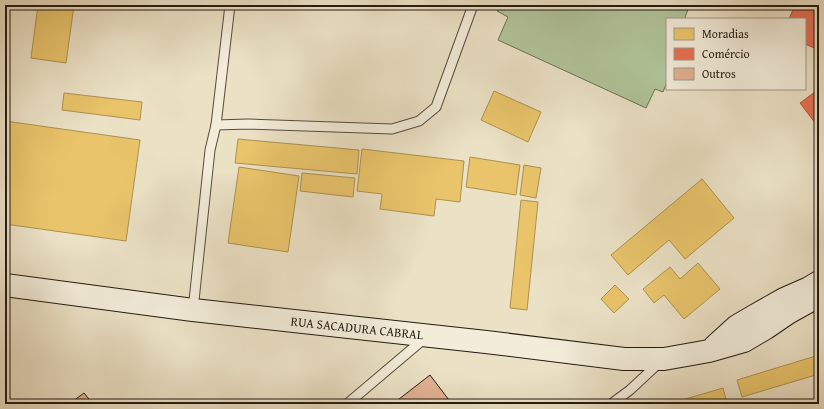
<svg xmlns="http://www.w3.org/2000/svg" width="824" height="409" font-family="'Gentium Book Plus',serif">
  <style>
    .green { fill: #b1c49a; stroke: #6a7056 }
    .homes { fill: #e9c46a; stroke: #ae9150 }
    .shops { fill: #e76f51; stroke: #ac563e }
    .building { fill: #e1b192; stroke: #241b13 }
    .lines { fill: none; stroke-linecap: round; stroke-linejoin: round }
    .service-casing { stroke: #564c40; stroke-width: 11 }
    .secondary-casing { stroke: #241b13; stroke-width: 24 }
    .service { stroke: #f2ecd9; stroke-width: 9 }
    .secondary { stroke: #f2ecd9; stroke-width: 22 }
    .labels { text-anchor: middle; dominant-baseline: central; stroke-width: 4; stroke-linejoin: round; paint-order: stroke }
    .street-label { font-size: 13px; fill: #241b13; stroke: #f2ecd9 }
  </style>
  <rect width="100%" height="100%" fill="#ebe1c5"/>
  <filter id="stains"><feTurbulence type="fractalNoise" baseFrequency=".005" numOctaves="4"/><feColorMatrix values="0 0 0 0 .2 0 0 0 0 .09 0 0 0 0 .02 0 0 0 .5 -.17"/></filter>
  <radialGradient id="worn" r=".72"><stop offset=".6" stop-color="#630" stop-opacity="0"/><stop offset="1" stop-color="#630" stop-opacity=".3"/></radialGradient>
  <path class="green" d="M 500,5 L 690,5 L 685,17 L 687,19 L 667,19 L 667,82 L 663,92 L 655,89 L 646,108 L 498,40 L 508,17 L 497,11 Z"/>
  <g class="homes">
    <path d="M 38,5 L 74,5 L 66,63 L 31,58 Z"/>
    <path d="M 494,91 L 541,112 L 528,142 L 481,120 Z"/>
    <path d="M 64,93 L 142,102 L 140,120 L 62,110 Z"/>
    <path d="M 5,121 L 140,140 L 126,241 L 5,224 Z"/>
    <path d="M 238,139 L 359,150 L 357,174 L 235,163 Z"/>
    <path d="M 362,149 L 464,161 L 460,202 L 436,199 L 434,216 L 380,209 L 382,194 L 357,191 Z"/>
    <path d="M 470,157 L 520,165 L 516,195 L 466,187 Z"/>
    <path d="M 524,165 L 541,168 L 536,198 L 520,195 Z"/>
    <path d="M 239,167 L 299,176 L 288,252 L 228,243 Z"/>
    <path d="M 302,173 L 355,178 L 353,197 L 300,191 Z"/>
    <path d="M 702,179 L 734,218 L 685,259 L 669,240 L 628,275 L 611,255 Z"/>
    <path d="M 521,200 L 538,202 L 527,310 L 510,308 Z"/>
    <path d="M 698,263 L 720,289 L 684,319 L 664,295 L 654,303 L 643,289 L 670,267 L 680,279 Z"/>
    <path d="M 615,285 L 629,299 L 614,313 L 601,299 Z"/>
    <path d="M 819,355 L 819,374 L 742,397 L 737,380 Z"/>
    <path d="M 723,388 L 727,403 L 723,404 L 683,404 L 682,400 Z"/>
  </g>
  <g class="shops">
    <path d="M 795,5 L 819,5 L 819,50 L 805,44 L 805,19 L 789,19 Z"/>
    <path d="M 819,89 L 819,128 L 800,103 Z"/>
  </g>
  <g class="building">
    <path d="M 430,375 L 452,404 L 395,404 L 394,403 Z"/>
    <path d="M 84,393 L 93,404 L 69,404 Z"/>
  </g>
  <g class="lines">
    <defs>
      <g id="service">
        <path d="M 216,125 L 248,124 L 392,129 L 419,121 L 436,107 L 473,5"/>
        <path d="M 193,310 L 210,150 L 216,125 L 230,5"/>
        <path d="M 347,404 L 425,338"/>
        <path d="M 611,404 L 630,390 L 660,362"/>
      </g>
      <g id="secondary">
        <path d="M 5,285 L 193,310 L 486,342 L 624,359 L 664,359 L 709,351 L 744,341 L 766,328 L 788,313 L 815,298 L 819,297"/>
        <path d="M 715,346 L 737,326 L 754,316 L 784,299 L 809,288 L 819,282"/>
      </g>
    </defs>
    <use href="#service" class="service-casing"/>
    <use href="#secondary" class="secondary-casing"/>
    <use href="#service" class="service"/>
    <use href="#secondary" class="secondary"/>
  </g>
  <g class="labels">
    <g class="street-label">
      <text transform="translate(357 328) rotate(6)">RUA SACADURA CABRAL</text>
    </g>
  </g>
  <rect width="824" height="409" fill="none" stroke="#ebe1c5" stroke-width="20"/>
  <rect x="6" y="6" width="812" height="397" fill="none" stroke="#241b13" stroke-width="2"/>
  <rect x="10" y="10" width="804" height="389" fill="none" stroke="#241b13"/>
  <rect x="666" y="18" width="140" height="72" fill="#f2ecd9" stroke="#a0988a"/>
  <rect x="674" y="28" width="20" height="12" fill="#e9c46a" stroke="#a0988a"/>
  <text x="702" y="38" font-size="12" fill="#241b13">Moradias</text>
  <rect x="674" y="48" width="20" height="12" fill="#e76f51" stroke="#a0988a"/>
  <text x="702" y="58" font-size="12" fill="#241b13">Comércio</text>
  <rect x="674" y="68" width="20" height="12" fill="#e1b192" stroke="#a0988a"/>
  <text x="702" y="78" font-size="12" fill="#241b13">Outros</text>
  <rect width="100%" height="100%" filter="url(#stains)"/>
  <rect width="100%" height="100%" fill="url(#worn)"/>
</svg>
